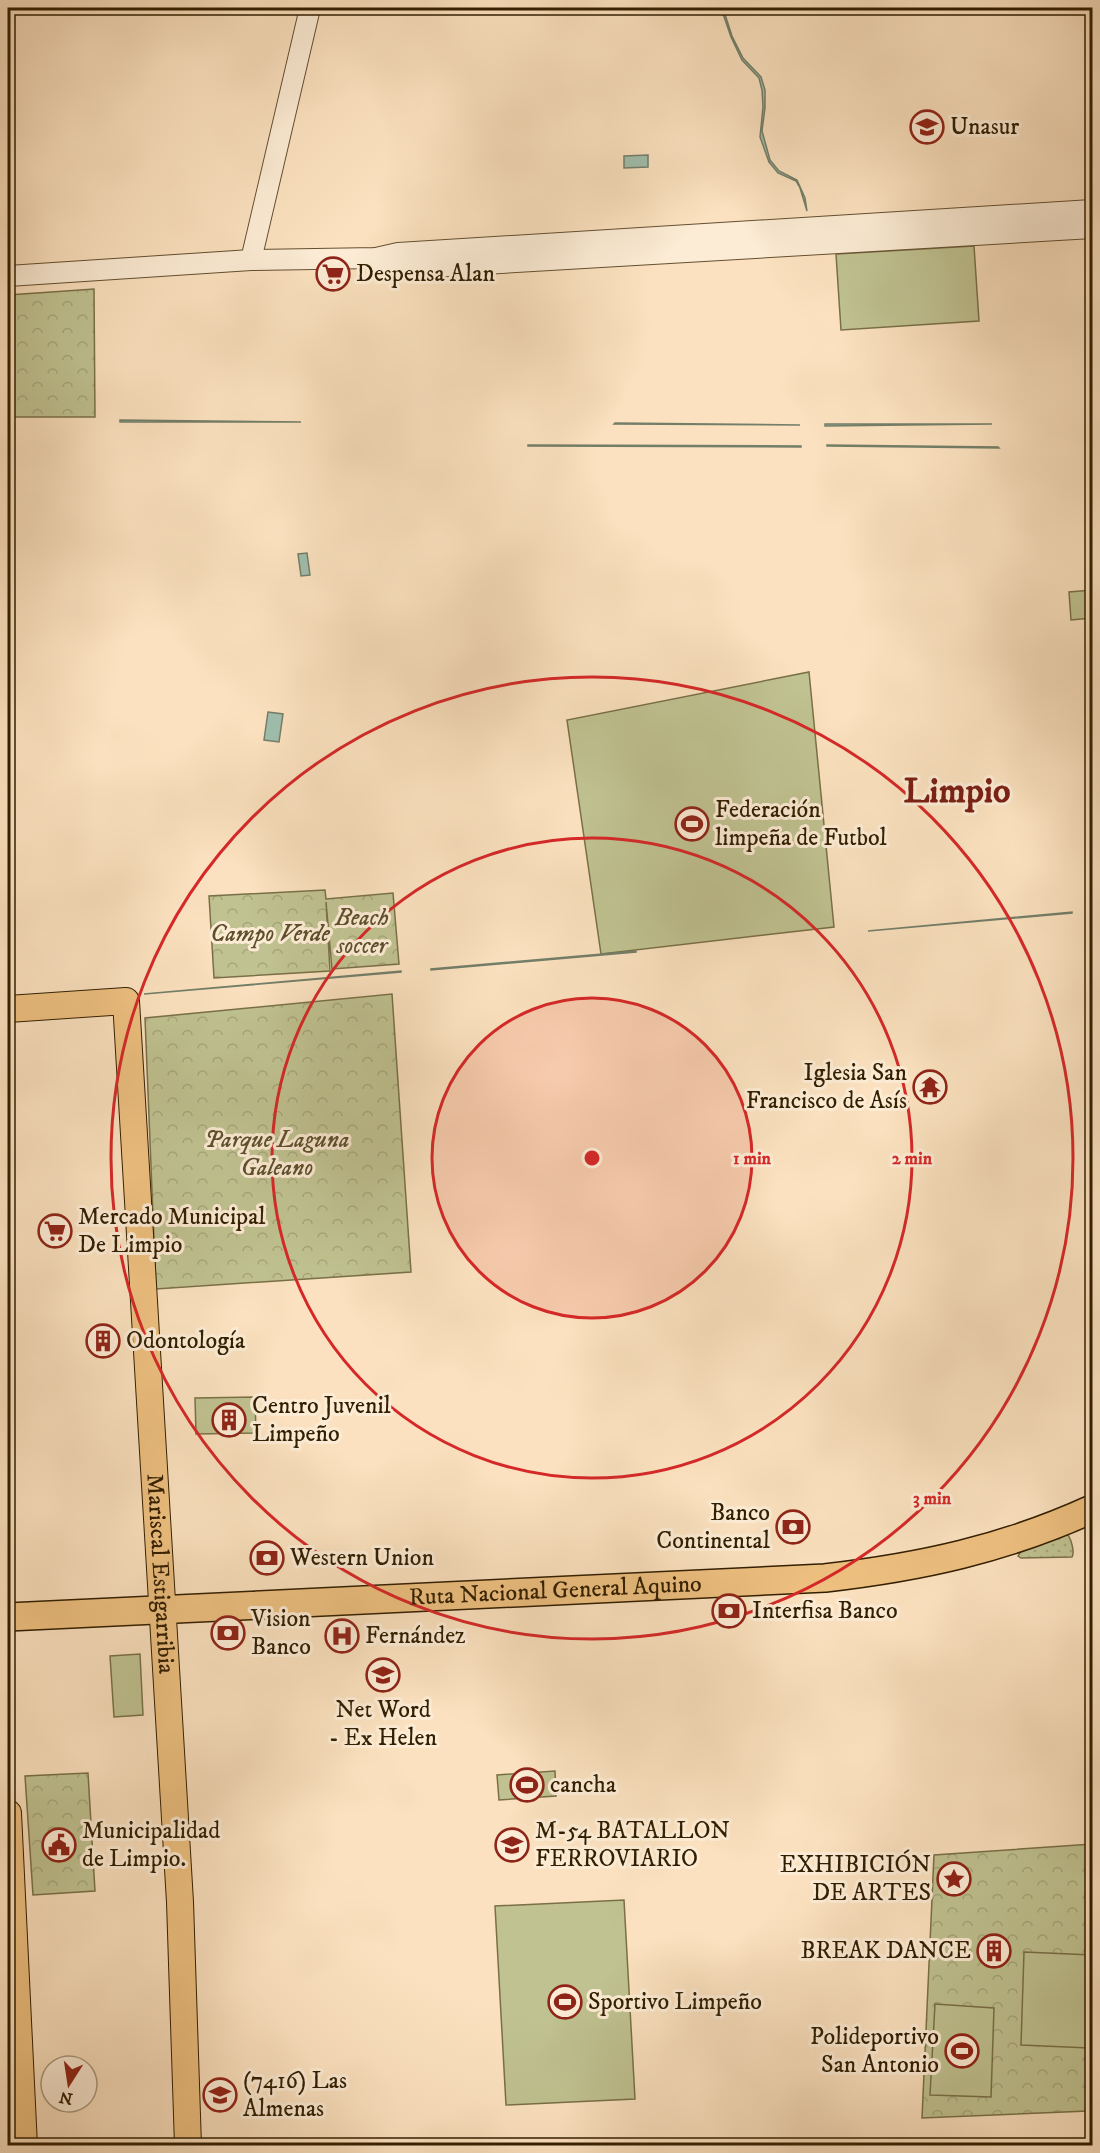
<svg xmlns="http://www.w3.org/2000/svg" width="1100" height="2153" font-family="'IM FELL DW Pica',serif">
  <style>
    .grass { fill: url(#grass-dots); stroke: #797048; stroke-width: 1.5 }
    .park { fill: url(#park-crowns); stroke: #797048; stroke-width: 1.5 }
    .pitch { fill: #c0c291; stroke: #797048; stroke-width: 1.5 }
    .water { fill: #9fbead; stroke: #737e68; stroke-width: 1.5 }
    .lines { fill: none; stroke-linecap: round; stroke-linejoin: round }
    .tertiary-casing { stroke: #644f30; stroke-width: 22 }
    .primary-casing { stroke: #321e00; stroke-width: 28 }
    .trunk-casing { stroke: #321e00; stroke-width: 30 }
    .tertiary { stroke: #fcecd5; stroke-width: 20 }
    .primary { stroke: #eec080; stroke-width: 26 }
    .trunk { stroke: #eec080; stroke-width: 27 }
    .ring { fill: none; stroke: #d62828; stroke-width: 3 }
    .labels { text-anchor: middle; dominant-baseline: central; stroke-width: 6; stroke-linejoin: round; paint-order: stroke }
    .poi-label { font-size: 24px; fill: #321e00; stroke: #fcecd5; text-anchor: start }
    .park-label { font-size: 24px; font-style: italic; fill: #5d4f2c; stroke: #fcecd5 }
    .street-label { font-size: 24px; fill: #321e00; stroke: #fcecd5 }
    .town-label { font-size: 36px; font-weight: bold; fill: #7a1f14; stroke: #fcecd5 }
    .centre { fill: #d62828; stroke: #fcecd5; stroke-width: 3 }
    .ring-label { font-size: 18px; text-anchor: middle; font-weight: bold; fill: #d62828; stroke: #fcecd5; stroke-width: 6; stroke-linejoin: round; paint-order: stroke }
  </style>
  <defs>
    <pattern id="grass-dots" width="8" height="8" patternUnits="userSpaceOnUse" patternTransform="scale(1.5)"><rect width="8" height="8" fill="#c0c291"/><path d="M2 2h.1M6 6h.1" fill="none" stroke="#a5a67b" stroke-width="1.8" stroke-linecap="round"/></pattern>
    <pattern id="park-crowns" width="20" height="18" patternUnits="userSpaceOnUse" patternTransform="scale(1.5)"><rect width="20" height="18" fill="#c0c291"/><path d="M2 6a3 3 0 1 1 6 0M12 15a3 3 0 1 1 6 0" fill="none" stroke="#a5a67b"/></pattern>
  </defs>
  <rect width="100%" height="100%" fill="#fbe1bf"/>
  <filter id="stains"><feTurbulence type="fractalNoise" baseFrequency=".00333" numOctaves="4"/><feColorMatrix values="0 0 0 0 .2 0 0 0 0 .09 0 0 0 0 .02 0 0 0 .5 -.17"/></filter>
  <radialGradient id="worn" r=".72"><stop offset=".6" stop-color="#630" stop-opacity="0"/><stop offset="1" stop-color="#630" stop-opacity=".3"/></radialGradient>
  <path class="grass" d="M 1067,1534 C 1071,1538 1075,1552 1072,1557 L 1021,1558 L 1018,1556 L 1021,1551 Z"/>
  <g class="park">
    <path d="M 94,289 L 95,417 L 8,417 L 8,295 Z"/>
    <path d="M 325,890 L 326,899 L 393,893 L 399,964 L 332,969 L 326,902 L 330,971 L 214,978 L 209,896 Z"/>
    <path d="M 392,994 L 411,1272 L 156,1289 L 145,1018 Z"/>
    <path d="M 88,1773 L 95,1891 L 33,1895 L 25,1776 Z"/>
    <path d="M 1092,1844 L 1092,2071 L 1088,2111 L 922,2118 L 934,1855 Z"/>
  </g>
  <g class="pitch">
    <path d="M 974,246 L 979,321 L 841,330 L 836,254 Z"/>
    <path d="M 1092,590 L 1092,618 L 1071,620 L 1069,592 Z"/>
    <path d="M 809,672 L 834,927 L 601,954 L 567,720 Z"/>
    <path d="M 255,1397 L 256,1433 L 196,1434 L 195,1398 Z"/>
    <path d="M 140,1654 L 143,1715 L 114,1717 L 110,1656 Z"/>
    <path d="M 555,1771 L 556,1796 L 499,1800 L 497,1775 Z"/>
    <path d="M 624,1900 L 635,2099 L 506,2105 L 495,1906 Z"/>
    <path d="M 1024,1952 L 1092,1955 L 1089,2048 L 1021,2045 Z"/>
    <path d="M 935,2004 L 994,2008 L 991,2097 L 930,2095 Z"/>
  </g>
  <g class="water">
    <path d="M 721,8 L 723,8 L 732,36 L 743,58 L 761,77 L 765,90 L 765,108 L 762,131 L 770,160 L 779,171 L 797,180 L 805,198 L 807,211 L 800,188 L 796,181 L 778,173 L 769,162 L 760,137 L 763,107 L 762,90 L 759,78 L 742,60 L 731,37 Z"/>
    <path d="M 648,155 L 648,167 L 624,168 L 624,156 Z"/>
    <path d="M 120,420 L 301,422 L 120,422 Z"/>
    <path d="M 615,423 L 800,425 L 614,424 Z"/>
    <path d="M 825,424 L 992,424 L 825,426 Z"/>
    <path d="M 528,445 L 801,446 L 801,447 L 528,446 Z"/>
    <path d="M 827,445 L 998,447 L 999,448 L 827,446 Z"/>
    <path d="M 307,553 L 310,575 L 301,576 L 298,554 Z"/>
    <path d="M 268,712 L 283,714 L 279,742 L 264,740 Z"/>
    <path d="M 1072,912 L 1072,913 L 868,931 Z"/>
    <path d="M 636,951 L 636,952 L 431,970 L 431,969 Z"/>
    <path d="M 401,971 L 401,972 L 144,994 Z"/>
  </g>
  <g class="lines">
    <defs>
      <g id="tertiary">
        <path d="M 376,258 L 387,268 L 399,269 L 1092,228"/>
        <path d="M 251,260 L 310,8"/>
        <path d="M 8,276 L 251,260 L 376,258 L 398,253 L 1092,210"/>
      </g>
      <g id="primary">
        <path id="s1" d="M 8,1009 L 126,1001 L 180,1902 L 188,2146"/>
        <path d="M 8,1813 L 24,2146"/>
      </g>
      <g id="trunk">
        <path id="s2" d="M 8,1617 L 825,1578 C 921,1567 1004,1549 1092,1509"/>
      </g>
    </defs>
    <use href="#tertiary" class="tertiary-casing"/>
    <use href="#primary" class="primary-casing"/>
    <use href="#trunk" class="trunk-casing"/>
    <use href="#tertiary" class="tertiary"/>
    <use href="#primary" class="primary"/>
    <use href="#trunk" class="trunk"/>
  </g>
  <circle cx="592" cy="1158" r="160" fill="#d62828" fill-opacity=".12"/>
  <g class="ring">
    <circle cx="592" cy="1158" r="160"/>
    <circle cx="592" cy="1158" r="320"/>
    <circle cx="592" cy="1158" r="481"/>
  </g>
  <defs>
    <symbol id="university-ring" viewBox="-11 -11 22 22"><circle r="9.5" fill="#fcecd5" stroke="#8f2418" stroke-width="1.5"/><path d="M0-5L7-2L0 1L-7-2ZM-4 1L0 2.5L4 1V4Q0 6-4 4Z" fill="#8f2418"/></symbol>
    <symbol id="supermarket-ring" viewBox="-11 -11 22 22"><circle r="9.5" fill="#fcecd5" stroke="#8f2418" stroke-width="1.5"/><path d="M-6-5.5h2.5l.6 2H6L4.5 2H-2.5L-4.4-4H-6ZM-1.5 3.2a1.3 1.3 0 1 0 .1 0ZM3 3.2a1.3 1.3 0 1 0 .1 0Z" fill="#8f2418"/></symbol>
    <symbol id="stadium-ring" viewBox="-11 -11 22 22"><circle r="9.5" fill="#fcecd5" stroke="#8f2418" stroke-width="1.5"/><path d="M0-5a6.5 5 0 1 0 0 10a6.5 5 0 1 0 0-10ZM-3.5-1.8h7v3.6h-7Z" fill="#8f2418"/></symbol>
    <symbol id="temple-ring" viewBox="-11 -11 22 22"><circle r="9.5" fill="#fcecd5" stroke="#8f2418" stroke-width="1.5"/><path d="M0-6L5-2H3V0L6.5 2.5H4V6H1.5V3h-3V6H-4V2.5H-6.5L-3 0V-2H-5Z" fill="#8f2418"/></symbol>
    <symbol id="building-ring" viewBox="-11 -11 22 22"><circle r="9.5" fill="#fcecd5" stroke="#8f2418" stroke-width="1.5"/><path d="M-4-6H4V6H1V3H-1V6H-4ZM-2.5-4.3h1.7v1.8h-1.7ZM.8-4.3h1.7v1.8H.8ZM-2.5-1h1.7V.8h-1.7ZM.8-1h1.7V.8H.8Z" fill="#8f2418"/></symbol>
    <symbol id="bank-ring" viewBox="-11 -11 22 22"><circle r="9.5" fill="#fcecd5" stroke="#8f2418" stroke-width="1.5"/><path d="M-6-4H6V4H-6ZM0-2.3a2.3 2.3 0 1 0 0 4.6a2.3 2.3 0 1 0 0-4.6Z" fill="#8f2418"/></symbol>
    <symbol id="hospital-ring" viewBox="-11 -11 22 22"><circle r="9.5" fill="#fcecd5" stroke="#8f2418" stroke-width="1.5"/><path d="M-5-5h3v3.5h4V-5h3V5h-3V1.5h-4V5h-3Z" fill="#8f2418"/></symbol>
    <symbol id="school-ring" viewBox="-11 -11 22 22"><circle r="9.5" fill="#fcecd5" stroke="#8f2418" stroke-width="1.5"/><path d="M0-5L7-2L0 1L-7-2ZM-4 1L0 2.5L4 1V4Q0 6-4 4Z" fill="#8f2418"/></symbol>
    <symbol id="civic-ring" viewBox="-11 -11 22 22"><circle r="9.5" fill="#fcecd5" stroke="#8f2418" stroke-width="1.5"/><path d="M-.6-6.5H3V-4.5H.6V-3L4-1V1h2V6H-6V1h2V-1L-.6-3ZM-1.2 2.5V6h2.4V2.5Z" fill="#8f2418"/></symbol>
    <symbol id="sight-ring" viewBox="-11 -11 22 22"><circle r="9.5" fill="#fcecd5" stroke="#8f2418" stroke-width="1.5"/><path d="M0-6L1.8-2.2L6-1.7L2.9 1.2L3.7 5.4L0 3.3L-3.7 5.4L-2.9 1.2L-6-1.7L-1.8-2.2Z" fill="#8f2418"/></symbol>
  </defs>
  <g fill-rule="evenodd">
    <use href="#university-ring" x="908" y="108" width="38" height="38"/>
    <use href="#supermarket-ring" x="314" y="255" width="38" height="38"/>
    <use href="#stadium-ring" x="673" y="805" width="38" height="38"/>
    <use href="#temple-ring" x="911" y="1068" width="38" height="38"/>
    <use href="#supermarket-ring" x="36" y="1212" width="38" height="38"/>
    <use href="#building-ring" x="84" y="1322" width="38" height="38"/>
    <use href="#building-ring" x="210" y="1401" width="38" height="38"/>
    <use href="#bank-ring" x="774" y="1508" width="38" height="38"/>
    <use href="#bank-ring" x="248" y="1539" width="38" height="38"/>
    <use href="#bank-ring" x="710" y="1592" width="38" height="38"/>
    <use href="#bank-ring" x="209" y="1614" width="38" height="38"/>
    <use href="#hospital-ring" x="323" y="1617" width="38" height="38"/>
    <use href="#school-ring" x="364" y="1656" width="38" height="38"/>
    <use href="#stadium-ring" x="508" y="1766" width="38" height="38"/>
    <use href="#civic-ring" x="40" y="1826" width="38" height="38"/>
    <use href="#school-ring" x="493" y="1826" width="38" height="38"/>
    <use href="#sight-ring" x="935" y="1860" width="38" height="38"/>
    <use href="#building-ring" x="975" y="1932" width="38" height="38"/>
    <use href="#stadium-ring" x="546" y="1983" width="38" height="38"/>
    <use href="#stadium-ring" x="943" y="2032" width="38" height="38"/>
    <use href="#school-ring" x="201" y="2076" width="38" height="38"/>
  </g>
  <g class="labels">
    <g class="poi-label">
      <text x="950" y="127">Unasur</text>
      <text x="356" y="274">Despensa Alan</text>
      <text x="715" y="810">Federación<tspan x="715" dy="28">limpeña de Futbol</tspan></text>
      <text x="907" y="1073" text-anchor="end">Iglesia San<tspan x="907" dy="28">Francisco de Asís</tspan></text>
      <text x="78" y="1217">Mercado Municipal<tspan x="78" dy="28">De Limpio</tspan></text>
      <text x="126" y="1341">Odontología</text>
      <text x="252" y="1406">Centro Juvenil<tspan x="252" dy="28">Limpeño</tspan></text>
      <text x="770" y="1513" text-anchor="end">Banco<tspan x="770" dy="28">Continental</tspan></text>
      <text x="290" y="1558">Western Union</text>
      <text x="752" y="1611">Interfisa Banco</text>
      <text x="251" y="1619">Vision<tspan x="251" dy="28">Banco</tspan></text>
      <text x="365" y="1636">Fernández</text>
      <text x="383" y="1710" text-anchor="middle">Net Word<tspan x="383" dy="28">- Ex Helen</tspan></text>
      <text x="550" y="1785">cancha</text>
      <text x="82" y="1831">Municipalidad<tspan x="82" dy="28">de Limpio.</tspan></text>
      <text x="535" y="1831">M-54 BATALLON<tspan x="535" dy="28">FERROVIARIO</tspan></text>
      <text x="931" y="1865" text-anchor="end">EXHIBICIÓN<tspan x="931" dy="28">DE ARTES</tspan></text>
      <text x="971" y="1951" text-anchor="end">BREAK DANCE</text>
      <text x="588" y="2002">Sportivo Limpeño</text>
      <text x="939" y="2037" text-anchor="end">Polideportivo<tspan x="939" dy="28">San Antonio</tspan></text>
      <text x="243" y="2081">(7416) Las<tspan x="243" dy="28">Almenas</tspan></text>
    </g>
    <g class="park-label">
      <text x="362" y="918">Beach<tspan x="362" dy="28">soccer</tspan></text>
      <text x="270" y="934">Campo Verde</text>
      <text x="277" y="1140">Parque Laguna<tspan x="277" dy="28">Galeano</tspan></text>
    </g>
    <g class="street-label">
      <text stroke="none"><textPath href="#s1" startOffset="692">Mariscal Estigarribia</textPath></text>
      <text stroke="none"><textPath href="#s2" startOffset="548">Ruta Nacional General Aquino</textPath></text>
    </g>
    <g class="town-label">
      <text x="957" y="791">Limpio</text>
    </g>
  </g>
  <circle cx="592" cy="1158" r="9" class="centre"/>
  <g class="ring-label">
    <text x="752" y="1164">1 min</text>
    <text x="912" y="1164">2 min</text>
    <text x="932" y="1504">3 min</text>
  </g>
  <rect width="1100" height="2153" fill="none" stroke="#fbe1bf" stroke-width="30"/>
  <rect x="9" y="9" width="1082" height="2135" fill="none" stroke="#321e00" stroke-width="3"/>
  <rect x="15" y="15" width="1070" height="2123" fill="none" stroke="#321e00" stroke-width="1.5"/>
  <g transform="translate(69 2084) rotate(192)"><circle r="28" fill="#fcecd5" stroke="#ab9a80" stroke-width="1.5"/>
  <path d="M0-4.5L10 22L0 15L-10 22Z" fill="#8f2418"/>
  <text y="-9" font-size="16" font-weight="bold" text-anchor="middle" fill="#321e00">N</text>
  </g>
  <rect width="100%" height="100%" filter="url(#stains)"/>
  <rect width="100%" height="100%" fill="url(#worn)"/>
</svg>
